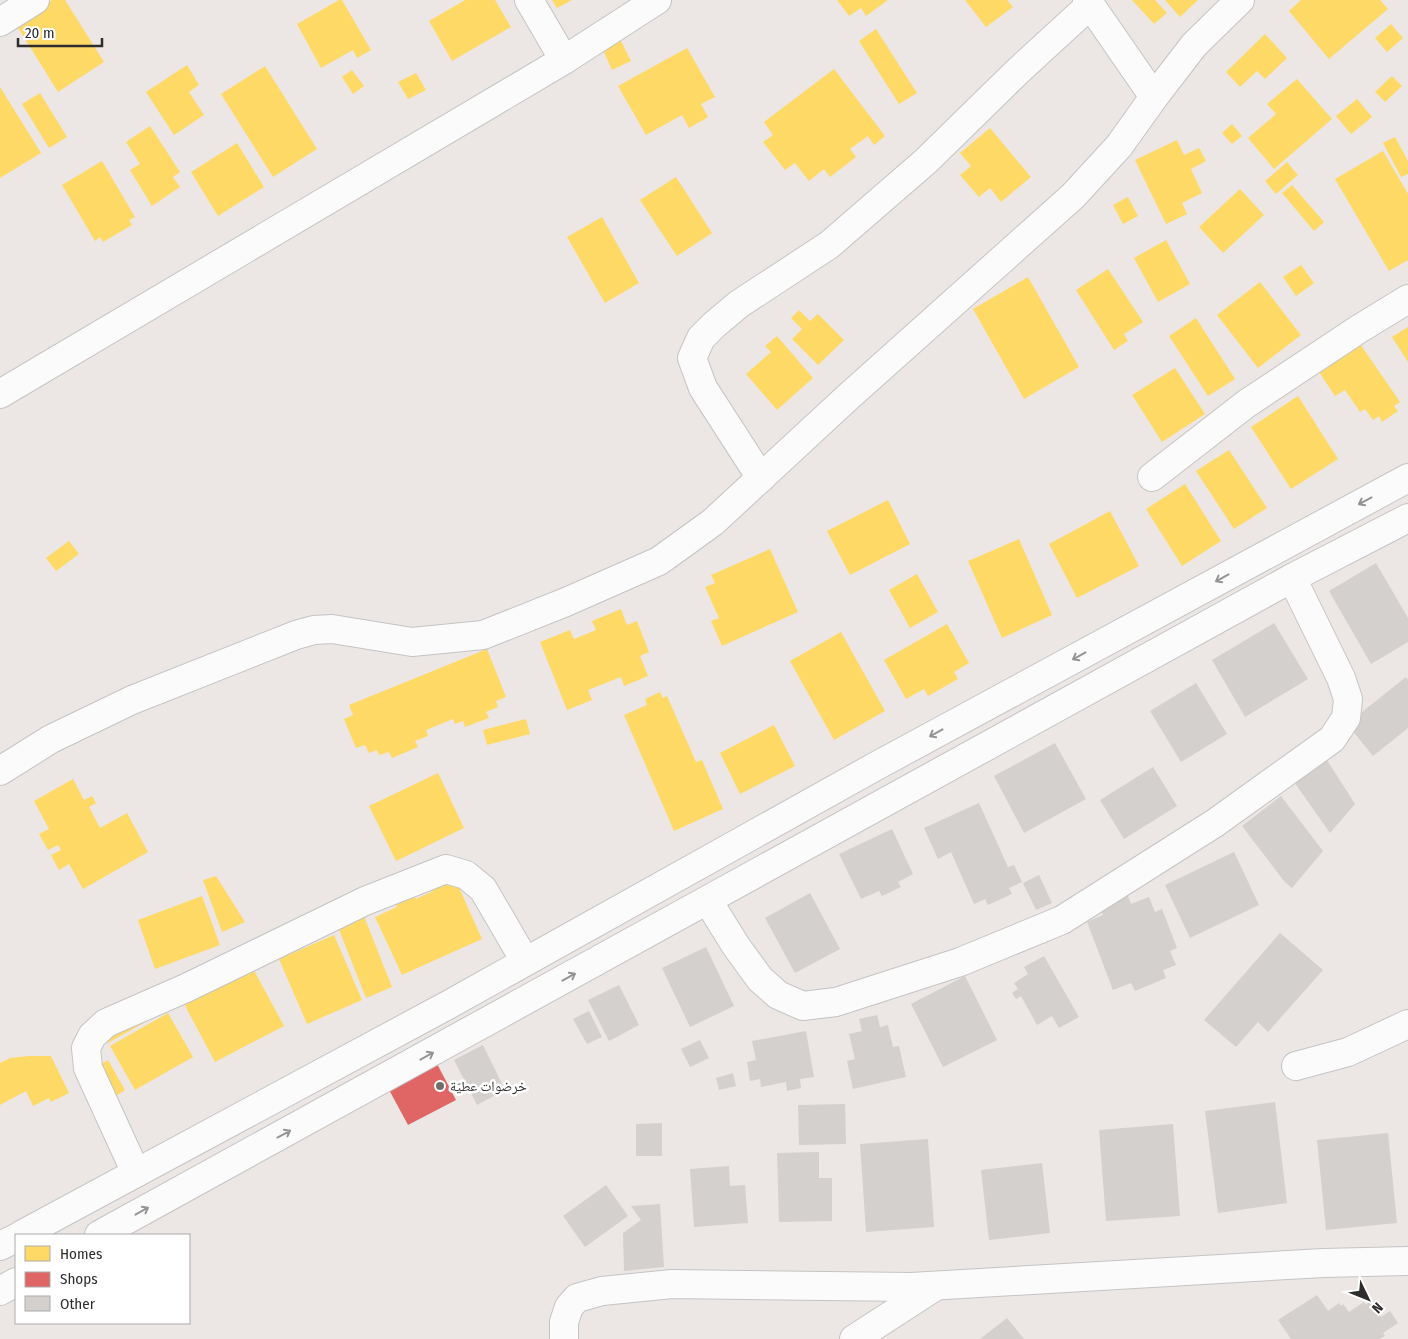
<svg xmlns="http://www.w3.org/2000/svg" width="1408" height="1339" font-family="'Fira Sans Condensed','Noto Naskh Arabic',sans-serif">
  <style>
    .homes { fill: #ffd966 }
    .shops { fill: #e06666 }
    .building { fill: #d3d0cd }
    .lines { fill: none; stroke-linecap: round; stroke-linejoin: round }
    .street-casing { stroke: #c5c4c4; stroke-width: 30 }
    .secondary-casing { stroke: #c5c4c4; stroke-width: 30 }
    .street { stroke: #fcfbfb; stroke-width: 28 }
    .secondary { stroke: #fcfbfb; stroke-width: 28 }
    .oneway { stroke: #949494 }
    .poi-dot { fill: #706e6d; stroke: #fff; stroke-width: 2 }
    .labels { text-anchor: middle; dominant-baseline: central; stroke-width: 5; stroke-linejoin: round; paint-order: stroke }
    .poi-label { font-size: 14px; fill: #2d2d2d; stroke: #fff; text-anchor: start }
  </style>
  <rect width="100%" height="100%" fill="#ece7e4"/>
  <g class="homes">
    <path d="M 52,0 L 65,0 L 104,62 L 58,92 L 15,23 Z"/>
    <path d="M 339,0 L 342,0 L 371,50 L 357,58 L 353,50 L 321,68 L 297,24 Z"/>
    <path d="M 465,0 L 495,0 L 511,27 L 452,61 L 429,21 Z"/>
    <path d="M 552,0 L 572,0 L 557,8 Z"/>
    <path d="M 837,0 L 888,0 L 866,16 L 861,8 L 849,16 Z"/>
    <path d="M 965,0 L 1007,0 L 1013,7 L 986,27 Z"/>
    <path d="M 1132,0 L 1155,0 L 1167,13 L 1154,24 Z"/>
    <path d="M 1165,0 L 1198,0 L 1180,17 Z"/>
    <path d="M 1301,0 L 1380,0 L 1388,9 L 1329,59 L 1289,11 Z"/>
    <path d="M 1391,24 L 1403,38 L 1387,52 L 1375,38 Z"/>
    <path d="M 876,29 L 917,93 L 899,104 L 859,41 Z"/>
    <path d="M 1265,34 L 1287,58 L 1265,79 L 1257,71 L 1240,87 L 1226,72 Z"/>
    <path d="M 621,41 L 631,61 L 612,70 L 603,50 Z"/>
    <path d="M 687,48 L 715,97 L 701,104 L 708,117 L 689,128 L 682,115 L 646,135 L 618,86 Z"/>
    <path d="M 187,65 L 199,85 L 189,92 L 204,115 L 174,135 L 146,92 Z"/>
    <path d="M 265,66 L 317,149 L 273,177 L 221,94 Z"/>
    <path d="M 834,69 L 885,136 L 874,145 L 868,136 L 850,149 L 856,157 L 830,177 L 824,169 L 809,181 L 795,163 L 785,170 L 763,142 L 773,135 L 764,122 Z"/>
    <path d="M 352,70 L 364,86 L 353,94 L 342,77 Z"/>
    <path d="M 416,73 L 426,90 L 408,99 L 398,82 Z"/>
    <path d="M 1392,76 L 1402,86 L 1385,102 L 1375,92 Z"/>
    <path d="M 1297,79 L 1332,119 L 1274,169 L 1248,138 L 1276,114 L 1267,104 Z"/>
    <path d="M 0,87 L 41,153 L 0,178 Z"/>
    <path d="M 40,93 L 67,137 L 49,148 L 22,104 Z"/>
    <path d="M 1357,99 L 1372,117 L 1351,134 L 1336,116 Z"/>
    <path d="M 1232,124 L 1242,136 L 1232,144 L 1222,133 Z"/>
    <path d="M 150,126 L 180,172 L 173,177 L 180,187 L 152,206 L 130,170 L 140,164 L 126,142 Z"/>
    <path d="M 990,128 L 1031,177 L 1001,202 L 990,188 L 979,197 L 960,175 L 971,166 L 960,153 Z"/>
    <path d="M 1395,137 L 1408,161 L 1408,174 L 1401,177 L 1383,143 Z"/>
    <path d="M 1177,140 L 1184,155 L 1199,148 L 1206,161 L 1191,169 L 1202,193 L 1182,203 L 1187,214 L 1166,224 L 1135,160 Z"/>
    <path d="M 237,143 L 264,187 L 218,216 L 191,172 Z"/>
    <path d="M 1383,151 L 1408,194 L 1408,260 L 1389,271 L 1335,179 Z"/>
    <path d="M 102,161 L 135,217 L 129,220 L 132,225 L 103,242 L 100,237 L 95,241 L 62,185 Z"/>
    <path d="M 1287,162 L 1298,175 L 1276,194 L 1265,181 Z"/>
    <path d="M 676,177 L 712,233 L 677,256 L 640,200 Z"/>
    <path d="M 1292,185 L 1324,222 L 1314,231 L 1282,193 Z"/>
    <path d="M 1240,189 L 1264,215 L 1223,253 L 1199,227 Z"/>
    <path d="M 1128,197 L 1138,216 L 1123,224 L 1113,205 Z"/>
    <path d="M 602,217 L 639,283 L 605,303 L 567,237 Z"/>
    <path d="M 1166,240 L 1190,284 L 1158,302 L 1134,258 Z"/>
    <path d="M 1301,265 L 1314,283 L 1296,296 L 1283,277 Z"/>
    <path d="M 1108,269 L 1143,322 L 1124,334 L 1128,341 L 1114,350 L 1076,290 Z"/>
    <path d="M 1028,277 L 1079,367 L 1024,399 L 973,309 Z"/>
    <path d="M 1260,282 L 1301,335 L 1258,368 L 1217,315 Z"/>
    <path d="M 799,310 L 810,321 L 818,314 L 844,340 L 818,365 L 792,339 L 802,329 L 791,318 Z"/>
    <path d="M 1196,318 L 1235,379 L 1208,396 L 1169,336 Z"/>
    <path d="M 1408,327 L 1408,362 L 1392,337 Z"/>
    <path d="M 1354,335 L 1400,402 L 1394,406 L 1398,411 L 1382,422 L 1379,416 L 1373,420 L 1365,409 L 1360,412 L 1345,390 L 1335,396 L 1313,363 Z"/>
    <path d="M 777,336 L 813,378 L 777,410 L 746,374 L 771,352 L 765,346 Z"/>
    <path d="M 1175,368 L 1205,414 L 1162,442 L 1132,395 Z"/>
    <path d="M 1298,396 L 1338,459 L 1291,489 L 1251,427 Z"/>
    <path d="M 1229,450 L 1267,508 L 1234,529 L 1196,471 Z"/>
    <path d="M 1185,484 L 1221,541 L 1182,566 L 1146,509 Z"/>
    <path d="M 888,500 L 910,544 L 850,575 L 827,531 Z"/>
    <path d="M 1110,511 L 1139,566 L 1077,598 L 1049,544 Z"/>
    <path d="M 1019,539 L 1052,615 L 1002,638 L 968,561 Z"/>
    <path d="M 69,541 L 79,554 L 56,571 L 46,558 Z"/>
    <path d="M 770,549 L 798,612 L 722,646 L 711,621 L 719,618 L 705,587 L 715,583 L 711,575 Z"/>
    <path d="M 917,574 L 938,612 L 910,628 L 889,590 Z"/>
    <path d="M 621,609 L 627,625 L 637,621 L 649,652 L 640,656 L 648,676 L 624,686 L 621,677 L 588,690 L 592,700 L 567,710 L 540,642 L 570,630 L 574,639 L 596,630 L 592,621 Z"/>
    <path d="M 947,624 L 969,663 L 954,672 L 958,679 L 928,696 L 924,689 L 906,699 L 884,660 Z"/>
    <path d="M 841,632 L 885,711 L 834,740 L 790,661 Z"/>
    <path d="M 487,649 L 506,697 L 496,701 L 498,707 L 486,712 L 489,718 L 465,727 L 463,721 L 455,724 L 453,719 L 426,730 L 428,736 L 415,741 L 418,747 L 392,758 L 389,752 L 379,755 L 377,750 L 369,753 L 365,745 L 356,748 L 344,719 L 353,715 L 349,705 Z"/>
    <path d="M 660,692 L 663,698 L 667,696 L 696,762 L 702,760 L 723,809 L 674,831 L 624,715 L 647,705 L 645,699 Z"/>
    <path d="M 526,719 L 530,734 L 487,745 L 483,730 Z"/>
    <path d="M 774,725 L 795,766 L 740,794 L 720,753 Z"/>
    <path d="M 438,773 L 464,828 L 396,861 L 369,806 Z"/>
    <path d="M 73,779 L 84,800 L 92,796 L 96,803 L 89,807 L 100,828 L 127,813 L 148,852 L 83,889 L 69,864 L 59,870 L 51,855 L 61,850 L 58,845 L 48,850 L 39,834 L 49,829 L 34,801 Z"/>
    <path d="M 216,876 L 245,922 L 222,932 L 203,880 Z"/>
    <path d="M 445,877 L 448,884 L 456,881 L 482,939 L 402,975 L 375,917 L 397,907 L 394,900 L 413,892 L 416,899 L 433,891 L 430,884 Z"/>
    <path d="M 202,896 L 220,945 L 155,969 L 138,920 Z"/>
    <path d="M 364,916 L 392,987 L 366,998 L 338,927 Z"/>
    <path d="M 334,935 L 362,1000 L 307,1024 L 279,959 Z"/>
    <path d="M 250,963 L 284,1026 L 215,1062 L 182,1000 Z"/>
    <path d="M 144,1011 L 149,1020 L 108,1043 L 103,1035 Z"/>
    <path d="M 168,1013 L 193,1057 L 135,1090 L 110,1046 Z"/>
    <path d="M 28,1056 L 51,1056 L 69,1093 L 51,1102 L 49,1098 L 33,1106 L 26,1091 L 0,1105 L 0,1063 L 10,1058 Z"/>
    <path d="M 108,1060 L 125,1090 L 113,1098 L 96,1067 Z"/>
  </g>
  <path class="shops" d="M 435,1060 L 456,1100 L 408,1125 L 387,1086 Z"/>
  <g class="building">
    <path d="M 1376,563 L 1408,618 L 1408,642 L 1371,664 L 1329,591 Z"/>
    <path d="M 1274,623 L 1308,679 L 1245,717 L 1212,660 Z"/>
    <path d="M 1406,677 L 1408,680 L 1408,728 L 1373,756 L 1347,724 Z"/>
    <path d="M 1196,683 L 1227,734 L 1181,762 L 1150,711 Z"/>
    <path d="M 1055,743 L 1086,799 L 1024,833 L 994,776 Z"/>
    <path d="M 1325,757 L 1355,804 L 1330,833 L 1292,779 Z"/>
    <path d="M 1153,767 L 1177,806 L 1124,839 L 1100,800 Z"/>
    <path d="M 1281,796 L 1323,851 L 1292,888 L 1284,881 L 1242,826 Z"/>
    <path d="M 979,803 L 1008,867 L 1014,865 L 1022,882 L 1009,888 L 1012,894 L 988,905 L 985,899 L 974,904 L 951,852 L 938,859 L 924,828 Z"/>
    <path d="M 892,829 L 913,874 L 898,882 L 901,887 L 882,896 L 879,891 L 861,899 L 839,854 Z"/>
    <path d="M 1234,852 L 1259,905 L 1190,938 L 1165,885 Z"/>
    <path d="M 1039,875 L 1052,903 L 1036,910 L 1023,883 Z"/>
    <path d="M 810,893 L 840,949 L 795,973 L 765,918 Z"/>
    <path d="M 1128,896 L 1131,904 L 1149,897 L 1155,912 L 1162,909 L 1177,948 L 1170,951 L 1176,965 L 1163,970 L 1166,978 L 1135,991 L 1131,983 L 1113,990 L 1087,922 L 1103,915 L 1100,907 Z"/>
    <path d="M 1280,933 L 1323,970 L 1268,1032 L 1258,1022 L 1236,1047 L 1204,1020 Z"/>
    <path d="M 706,947 L 734,1006 L 690,1027 L 662,968 Z"/>
    <path d="M 1044,956 L 1079,1017 L 1059,1028 L 1052,1016 L 1037,1025 L 1021,996 L 1016,999 L 1012,993 L 1018,989 L 1014,983 L 1028,974 L 1024,967 Z"/>
    <path d="M 965,976 L 997,1040 L 943,1067 L 911,1004 Z"/>
    <path d="M 619,985 L 639,1025 L 609,1041 L 588,1000 Z"/>
    <path d="M 589,1011 L 602,1037 L 587,1044 L 573,1019 Z"/>
    <path d="M 877,1015 L 880,1027 L 888,1025 L 893,1047 L 899,1046 L 906,1077 L 853,1089 L 847,1061 L 855,1059 L 849,1034 L 862,1031 L 859,1019 Z"/>
    <path d="M 806,1031 L 814,1077 L 800,1079 L 801,1088 L 787,1091 L 786,1082 L 761,1087 L 760,1079 L 750,1081 L 747,1062 L 756,1060 L 752,1041 Z"/>
    <path d="M 700,1040 L 709,1058 L 690,1067 L 681,1049 Z"/>
    <path d="M 483,1045 L 505,1090 L 477,1105 L 454,1060 Z"/>
    <path d="M 733,1073 L 736,1086 L 719,1090 L 716,1078 Z"/>
    <path d="M 1275,1102 L 1287,1203 L 1218,1213 L 1205,1111 Z"/>
    <path d="M 845,1104 L 846,1144 L 799,1145 L 798,1105 Z"/>
    <path d="M 662,1123 L 662,1156 L 636,1156 L 636,1124 Z"/>
    <path d="M 1173,1124 L 1180,1216 L 1106,1221 L 1099,1130 Z"/>
    <path d="M 1388,1133 L 1397,1223 L 1326,1230 L 1317,1140 Z"/>
    <path d="M 928,1139 L 934,1227 L 866,1232 L 860,1144 Z"/>
    <path d="M 819,1152 L 819,1178 L 832,1178 L 832,1221 L 779,1222 L 777,1153 Z"/>
    <path d="M 1042,1163 L 1050,1233 L 989,1240 L 981,1170 Z"/>
    <path d="M 729,1166 L 730,1186 L 745,1185 L 748,1223 L 694,1227 L 690,1169 Z"/>
    <path d="M 606,1185 L 628,1216 L 585,1247 L 563,1216 Z"/>
    <path d="M 660,1204 L 664,1267 L 624,1271 L 623,1233 L 641,1220 L 631,1206 Z"/>
    <path d="M 1317,1295 L 1328,1311 L 1339,1303 L 1341,1306 L 1343,1304 L 1349,1312 L 1364,1302 L 1366,1305 L 1370,1301 L 1381,1317 L 1390,1311 L 1398,1323 L 1383,1333 L 1385,1336 L 1380,1339 L 1291,1339 L 1278,1320 Z"/>
    <path d="M 1007,1318 L 1024,1339 L 980,1339 Z"/>
  </g>
  <g class="lines">
    <defs>
      <g id="street">
        <path d="M 529,0 L 564,60"/>
        <path d="M 1087,0 L 1154,97"/>
        <path d="M 0,22 L 35,0"/>
        <path d="M 0,394 L 564,60 L 657,0"/>
        <path d="M 1152,477 L 1246,404 L 1359,329 L 1408,299"/>
        <path d="M 761,478 L 703,388 L 692,358 L 701,338 L 714,325 L 739,304 L 829,245 L 926,161 L 1018,71 L 1090,5"/>
        <path d="M 0,771 L 51,739 L 132,700 L 296,635 L 314,630 L 332,629 L 412,642 L 483,635 L 566,602 L 659,561 L 713,522 L 848,397 L 1073,196 L 1119,146 L 1154,97 L 1194,45 L 1240,0"/>
        <path d="M 708,901 L 736,946 L 760,979 L 778,995 L 803,1006 L 836,1002 L 960,962 L 1062,920 L 1215,823 L 1332,739 L 1346,718 L 1348,699 L 1341,678 L 1292,578"/>
        <path d="M 1296,1066 L 1348,1052 L 1408,1024"/>
        <path d="M 136,1173 L 88,1068 L 86,1048 L 92,1036 L 106,1023 L 186,988 L 365,901 L 446,869 L 466,875 L 483,889 L 525,961"/>
        <path d="M 564,1339 L 564,1322 L 569,1307 L 577,1298 L 602,1291 L 672,1284 L 911,1287 L 1323,1263 L 1408,1261"/>
        <path d="M 854,1339 L 936,1286"/>
      </g>
      <g id="secondary">
        <path d="M 21,1235 L 448,1005 L 878,765 L 1408,478"/>
        <path d="M 99,1235 L 1292,578 L 1408,518"/>
        <path d="M 0,1246 L 16,1238"/>
        <path d="M 0,1291 L 16,1282"/>
      </g>
    </defs>
    <use href="#street" class="street-casing"/>
    <use href="#secondary" class="secondary-casing"/>
    <use href="#street" class="street"/>
    <use href="#secondary" class="secondary"/>
  </g>
  <defs><path id="oneway-shaft" d="M-6 0H5M1.5-3L5.5 0L1.5 3" fill="none" stroke-width="1.6" stroke-linecap="round" stroke-linejoin="round" transform="scale(1.25)"/></defs>
  <g class="oneway">
    <use href="#oneway-shaft" transform="translate(1365 501) rotate(152)"/>
    <use href="#oneway-shaft" transform="translate(1222 578) rotate(151)"/>
    <use href="#oneway-shaft" transform="translate(1079 656) rotate(151)"/>
    <use href="#oneway-shaft" transform="translate(936 733) rotate(151)"/>
    <use href="#oneway-shaft" transform="translate(569 977) rotate(-29)"/>
    <use href="#oneway-shaft" transform="translate(427 1056) rotate(-29)"/>
    <use href="#oneway-shaft" transform="translate(284 1134) rotate(-28)"/>
    <use href="#oneway-shaft" transform="translate(142 1211) rotate(-29)"/>
  </g>
  <circle class="poi-dot" cx="440" cy="1086" r="5"/>
  <g class="labels">
    <g class="poi-label">
      <text x="450" y="1086">خرضوات عطيّة</text>
    </g>
  </g>
  <rect x="15" y="1234" width="175" height="90" fill="#ffffff" stroke="#ababab"/>
  <rect x="25" y="1246" width="25" height="15" fill="#ffd966" stroke="#ababab"/>
  <text x="60" y="1259" font-size="15" fill="#2d2d2d">Homes</text>
  <rect x="25" y="1272" width="25" height="15" fill="#e06666" stroke="#ababab"/>
  <text x="60" y="1284" font-size="15" fill="#2d2d2d">Shops</text>
  <rect x="25" y="1296" width="25" height="15" fill="#d3d0cd" stroke="#ababab"/>
  <text x="60" y="1309" font-size="15" fill="#2d2d2d">Other</text>
  <g transform="translate(1368 1299) rotate(133)" stroke="#ffffff" stroke-width="4" paint-order="stroke">
  <path d="M0-4L9 19L0 12L-9 19Z" fill="#2d2d2d"/>
  <text y="-8" font-size="14" font-weight="bold" text-anchor="middle" fill="#2d2d2d">N</text>
  </g>
  <path d="M18 38v8h84v-8" fill="none" stroke="#2d2d2d" stroke-width="2.5"/>
  <text x="25" y="38" font-size="15" fill="#2d2d2d" stroke="#ffffff" stroke-width="4" paint-order="stroke">20 m</text>
</svg>
